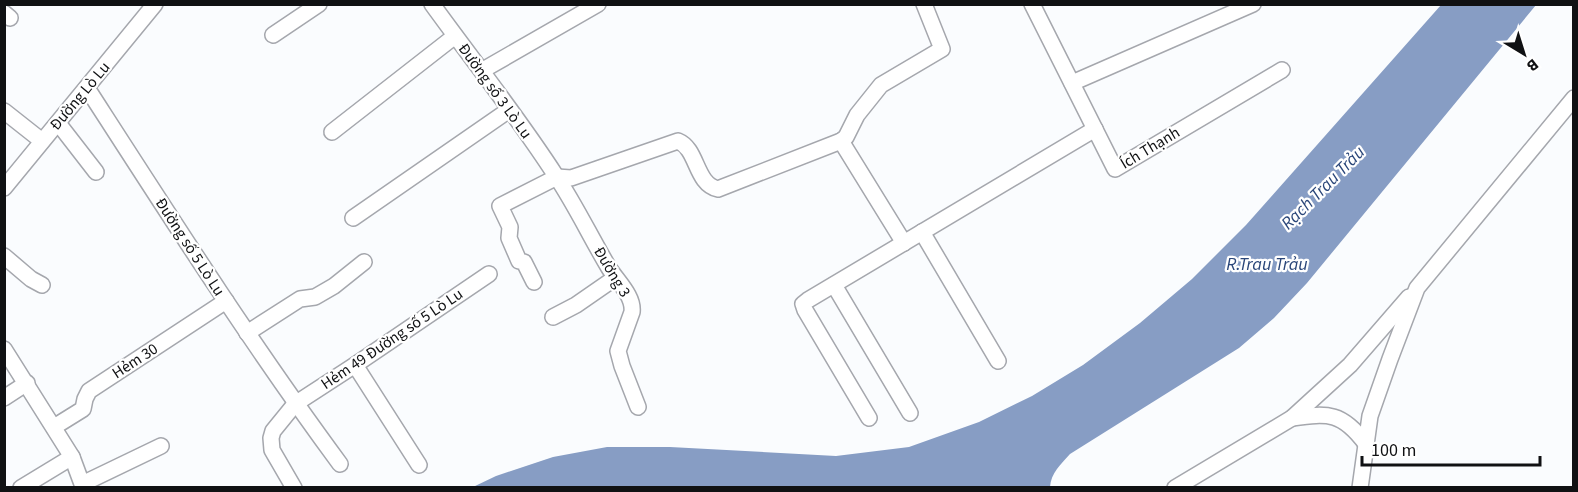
<svg xmlns="http://www.w3.org/2000/svg" width="1578" height="492" font-family="'Source Sans 3',sans-serif">
  <style>
    .water { fill: #879dc4 }
    .lines { fill: none; stroke-linecap: round; stroke-linejoin: round }
    .minor-casing { stroke: #a5a7ad; stroke-width: 18 }
    .minor { stroke: #fff; stroke-width: 15 }
    .labels { text-anchor: middle; dominant-baseline: central; stroke-width: 4.5; stroke-linejoin: round; paint-order: stroke }
    .street-label { font-size: 16px; fill: #101113; stroke: #fff }
    .water-label { font-size: 18px; font-style: italic; fill: #2a4679; stroke: #fff }
  </style>
  <rect width="100%" height="100%" fill="#fafcfe"/>
  <path class="water" d="M 1441,5 L 1536,5 L 1307,283 L 1274,318 L 1239,348 L 1070,454 C 1061,464 1051,473 1050,487 L 473,487 L 496,476 L 553,457 L 607,447 L 670,447 L 836,456 L 909,447 L 979,422 L 1032,396 L 1083,365 L 1140,323 L 1192,279 L 1246,225 Z"/>
  <g class="lines">
    <defs>
      <g id="minor">
        <path d="M 432,4 C 474,62 518,117 556,176 C 576,206 591,238 609,268 C 617,281 634,296 632,312 L 618,351 L 622,366 L 638,407"/>
        <path d="M 1032,4 L 1115,169 L 1282,70"/>
        <path d="M 4,13 L 10,18"/>
        <path d="M 273,35 L 319,4"/>
        <path d="M 483,70 L 598,4"/>
        <path d="M 1072,83 L 1253,4"/>
        <path d="M 87,88 C 169,215 250,342 340,464"/>
        <path d="M 4,111 L 42,141"/>
        <path d="M 58,123 L 96,172"/>
        <path d="M 332,132 L 455,36"/>
        <path d="M 841,141 L 904,243"/>
        <path d="M 557,177 L 571,178 L 678,141 C 698,149 695,184 718,189 L 841,141 L 846,137 L 857,115 L 881,85 L 942,49 L 924,4"/>
        <path d="M 4,188 L 155,4"/>
        <path d="M 353,218 L 509,110"/>
        <path d="M 922,232 L 998,361"/>
        <path d="M 4,256 L 31,279 L 42,285"/>
        <path d="M 534,282 L 524,262 L 519,261 L 509,238 L 510,227 L 500,206 L 557,177"/>
        <path d="M 834,285 L 910,413"/>
        <path d="M 553,317 L 576,305 L 615,278"/>
        <path d="M 247,333 L 300,299 L 315,297 L 334,286 L 364,262"/>
        <path d="M 4,349 L 72,457 L 21,488"/>
        <path d="M 355,365 L 419,465"/>
        <path d="M 4,398 L 27,383"/>
        <path d="M 869,418 L 805,310 L 803,304 L 808,300 L 1095,129"/>
        <path d="M 1292,418 C 1329,413 1342,412 1366,444"/>
        <path d="M 54,427 L 83,409 L 85,399 L 89,391 L 226,301"/>
        <path d="M 72,457 L 82,484 L 161,446"/>
        <path d="M 294,488 L 272,450 L 271,438 L 273,431 L 295,404 L 355,365 L 489,274"/>
        <path d="M 1175,488 L 1292,418 L 1350,365 L 1409,297"/>
        <path d="M 1360,488 L 1370,416 L 1390,359 L 1417,288 L 1574,98"/>
      </g>
    </defs>
    <use href="#minor" class="minor-casing"/>
    <use href="#minor" class="minor"/>
  </g>
  <g class="labels">
    <g class="street-label">
      <text transform="translate(495 91) rotate(54)">Đường số 3 Lò Lu</text>
      <text transform="translate(80 96) rotate(-50)">Đường Lò Lu</text>
      <text transform="translate(1150 148) rotate(-31)">Ích Thạnh</text>
      <text transform="translate(190 247) rotate(57)">Đường số 5 Lò Lu</text>
      <text transform="translate(612 272) rotate(59)">Đường 3</text>
      <text transform="translate(392 339) rotate(-34)">Hẻm 49 Đường số 5 Lò Lu</text>
      <text transform="translate(135 361) rotate(-33)">Hẻm 30</text>
    </g>
    <g class="water-label">
      <text transform="translate(1323 188) rotate(-45)">Rạch Trau Trảu</text>
      <text x="1267" y="264">R.Trau Trảu</text>
    </g>
  </g>
  <rect width="1578" height="492" fill="none" stroke="#101113" stroke-width="12"/>
  <g transform="translate(1524 54) rotate(142)" stroke="#ffffff" stroke-width="4.5" paint-order="stroke">
  <path d="M0-4.5L10 22L0 15L-10 22Z" fill="#101113"/>
  <text y="-9" font-size="16" font-weight="bold" text-anchor="middle" fill="#101113">B</text>
  </g>
  <path d="M1362 456v9h178v-9" fill="none" stroke="#101113" stroke-width="3"/>
  <text x="1371" y="456" font-size="18" fill="#101113" stroke="#ffffff" stroke-width="4.5" paint-order="stroke">100 m</text>
</svg>
